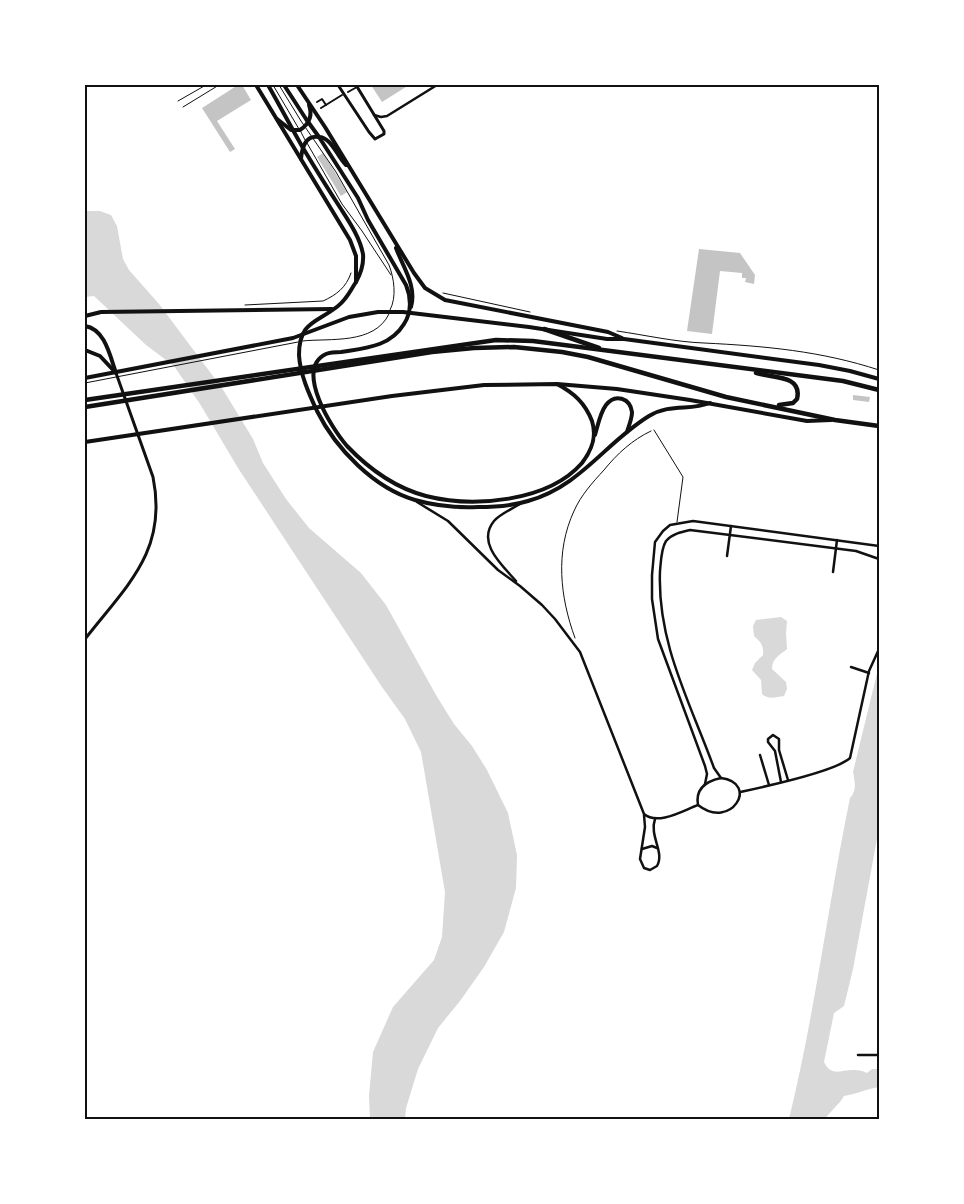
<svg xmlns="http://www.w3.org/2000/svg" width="964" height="1204" font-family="'Noto Serif',serif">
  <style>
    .water { fill: #d9d9d9 }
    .building { fill: #c4c4c4 }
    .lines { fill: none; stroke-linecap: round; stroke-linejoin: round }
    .path { stroke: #111; stroke-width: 1 }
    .service { stroke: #111; stroke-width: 1 }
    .pedestrian { stroke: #111; stroke-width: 2 }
    .minor { stroke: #111; stroke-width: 2.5 }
    .tertiary { stroke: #111; stroke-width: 3 }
    .primary { stroke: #111; stroke-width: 4 }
    .trunk { stroke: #111; stroke-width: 4 }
    .motorway { stroke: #111; stroke-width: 4.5 }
    .neatline { fill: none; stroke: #111; stroke-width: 2 }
  </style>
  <rect width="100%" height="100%" fill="#fff"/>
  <g class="water">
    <path d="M 85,211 L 100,211 L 111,215 L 117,226 L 123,259 L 129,270 L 159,304 L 222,388 L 253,439 L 263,463 L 286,499 L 309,528 L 361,573 L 386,605 L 436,695 L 454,724 L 472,746 L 487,770 L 508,813 L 517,855 L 516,888 L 504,932 L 484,967 L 460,1001 L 438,1028 L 418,1069 L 406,1108 L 405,1119 L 370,1119 L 369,1096 L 373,1052 L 393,1007 L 434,960 L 442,937 L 445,892 L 421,752 L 405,719 L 382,687 L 305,570 L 238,468 L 200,404 L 174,366 L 146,345 L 94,296 L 85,297 Z"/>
    <path d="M 781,617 L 787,621 L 786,633 L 787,649 C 780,655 772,658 772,669 L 786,682 L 787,689 L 784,696 C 776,697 768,700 762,694 L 761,680 L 752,670 L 755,663 L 763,655 C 764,646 761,642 754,636 L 753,626 L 756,620 Z"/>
    <path d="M 879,665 L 879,828 L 853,969 L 844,1006 L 834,1013 L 824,1062 C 832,1078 841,1069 855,1070 C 859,1070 863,1071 867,1073 L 872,1069 L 879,1069 L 879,1087 C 866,1089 857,1094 844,1096 C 839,1105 831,1110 825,1119 L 789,1119 C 815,1013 828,905 850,798 C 857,790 855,783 853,772 Z"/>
  </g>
  <g class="building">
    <path d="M 238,85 L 242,85 L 251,100 L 217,121 L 235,149 L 230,152 L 202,108 Z"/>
    <path d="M 371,85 L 409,85 L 382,102 Z"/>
    <path d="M 323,153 L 347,192 L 341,196 L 317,157 Z"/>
    <path d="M 699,249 L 740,253 L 755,275 L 754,284 L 745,282 L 746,278 L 742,278 L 742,273 L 720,271 L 712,334 L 687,331 Z"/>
    <path d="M 853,395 L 870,397 L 869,402 L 853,400 Z"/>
  </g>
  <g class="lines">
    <g class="path">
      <path d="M 443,293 L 530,312"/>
      <path d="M 245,305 L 323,301 C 336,295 346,288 351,273"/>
      <path d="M 617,331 C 645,335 675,342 704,343 C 765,346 821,351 879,370"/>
      <path d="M 575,638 C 560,597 555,552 574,511 C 581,495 593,482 604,470 C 617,454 632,440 651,431"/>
    </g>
    <g class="service">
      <path d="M 273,85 L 299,129"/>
      <path d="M 279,85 L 301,121 L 336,172 L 389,265 C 394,278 397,297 390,310"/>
      <path d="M 178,101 L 206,85"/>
      <path d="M 183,107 L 219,85"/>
      <path d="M 301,132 L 305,140"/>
      <path d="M 307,143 L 342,204 L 362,231 L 391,275"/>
      <path d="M 302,341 C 330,338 374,345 389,314"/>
      <path d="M 85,383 L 298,342"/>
      <path d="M 654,430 L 683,477 L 677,522"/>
    </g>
    <g class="pedestrian">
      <path d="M 348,92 L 357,87"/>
      <path d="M 317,102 L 322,99 L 326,105"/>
      <path d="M 321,108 L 342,95"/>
    </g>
    <g class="minor">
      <path d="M 654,85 L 655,85"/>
      <path d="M 374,115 L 381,117 L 387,116 L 437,85"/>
      <path d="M 417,502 L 448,521 L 498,570 L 520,586 L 542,605 L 555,619 L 580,652 L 644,814 C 658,826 684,810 698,805"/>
      <path d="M 727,556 L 731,526"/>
      <path d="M 833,572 L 837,540"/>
      <path d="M 516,581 C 503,566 476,543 494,521 C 500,514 512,509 520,504"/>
      <path d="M 851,667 L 869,673"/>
      <path d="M 760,755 L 769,785"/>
      <path d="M 721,778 L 714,768 C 690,702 657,643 660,571 C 661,561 661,549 666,541 C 672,534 681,532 690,530 L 856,551 L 879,559"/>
      <path d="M 721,778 C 760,783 731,831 698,805 C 695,788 707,781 721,778 Z"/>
      <path d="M 781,782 L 775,751 L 768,742 L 768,739 L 773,735 L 779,739 L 779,750 L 788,780"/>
      <path d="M 705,784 L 707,774 L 705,766 L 658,639 L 652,599 L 652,575 L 655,542 L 663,531 L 670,525 L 693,521 L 879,546"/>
      <path d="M 740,792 C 763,787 835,772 850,758 L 869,671 L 879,649"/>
      <path d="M 644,815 L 645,827 L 640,859 L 644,868 L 650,870 L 657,866 C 665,852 649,836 655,819"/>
      <path d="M 642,849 L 652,846 L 657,848"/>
      <path d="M 858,1055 L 879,1055"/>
    </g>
    <g class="tertiary">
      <path d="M 338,85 L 369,132 L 375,139 L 384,134 L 384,131 L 356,85"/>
      <path d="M 85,639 C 127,585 168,551 153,477 L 116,373"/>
    </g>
    <path class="primary" d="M 256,85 L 350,240 L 356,256 L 356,282"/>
    <g class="trunk">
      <path d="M 268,85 C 280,106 291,127 303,148 C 315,168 328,189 341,209 C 350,223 360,238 363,254 C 364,265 361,273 356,282 C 350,291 347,299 338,306 C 317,323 299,321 299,355 C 300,374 309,394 317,411 C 336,449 374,488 415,500 C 436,506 457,508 478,507 C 495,507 512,506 528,501 C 581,486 605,443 649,416 C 671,403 689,411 710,403"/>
      <path d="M 284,85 L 306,119 L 319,137 L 358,198 L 368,220 L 406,285 C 411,297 412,312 404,324 C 390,347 365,348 341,352 C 336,352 331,352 326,354 C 294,369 332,429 347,446 C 368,468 396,488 426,496 C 473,508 548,502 582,463 C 592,450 597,437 592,421 C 585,403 574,393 557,384"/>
      <path d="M 297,85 L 325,127 L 414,273 L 425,288 L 445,300 L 608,332 L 622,338"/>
      <path d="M 277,119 L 291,130 L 300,130 C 309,124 313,116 309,105"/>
      <path d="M 301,159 C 302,148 305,135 319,137 C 323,137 326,139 329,142 C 336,149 339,158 346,165"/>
      <path d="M 396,248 C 403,267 417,286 411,307"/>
      <path d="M 85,316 L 101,312 L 332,309"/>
      <path d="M 85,326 C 105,329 110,356 116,373"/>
      <path d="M 85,350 L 100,356 L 115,372"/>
      <path d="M 85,378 L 293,338 L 349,317 L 378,312 L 403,312 L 529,327 L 607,339 L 624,339 L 819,365 L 850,371 L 879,379"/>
      <path d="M 595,435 C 598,425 600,413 606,405 C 615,393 630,398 632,412 C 632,419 629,425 627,432"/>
      <path d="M 85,442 L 392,396 L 484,385 L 557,384 L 617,389 L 690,400 L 807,421 L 831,420"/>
    </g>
    <g class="motorway">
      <path d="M 544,329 L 599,348"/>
      <path d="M 756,373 C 770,378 803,374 797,399 L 793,403 L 779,405"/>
      <path d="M 85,400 L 496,340 L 533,341 L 843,381 L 879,390"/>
      <path d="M 85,407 L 432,352 L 474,348 L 514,347 L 562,352 L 588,357 L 726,397 L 835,420 L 879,426"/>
    </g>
  </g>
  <rect width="964" height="1204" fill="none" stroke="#ffffff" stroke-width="172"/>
  <rect x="86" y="86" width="792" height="1032" class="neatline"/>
</svg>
